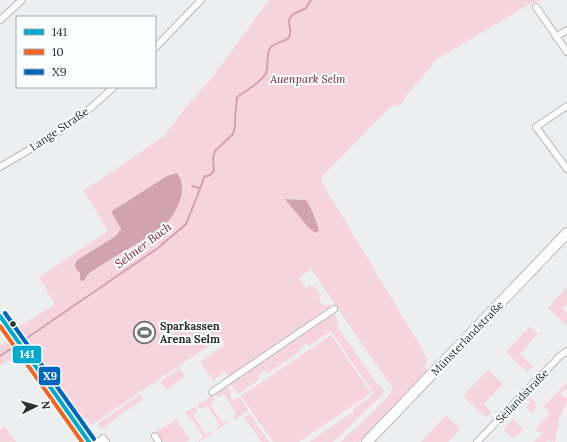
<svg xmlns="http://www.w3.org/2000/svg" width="567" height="442" font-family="Lora,serif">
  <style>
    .green { fill: #f6d4de; fill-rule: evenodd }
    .water { fill: #d1a3b0 }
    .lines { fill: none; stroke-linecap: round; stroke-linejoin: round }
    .stream { stroke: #d1a3b0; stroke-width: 2 }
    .street-casing { stroke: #b8b9ba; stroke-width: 8 }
    .secondary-casing { stroke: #b8b9ba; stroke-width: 10 }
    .primary-casing { stroke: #b8b9ba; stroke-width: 12 }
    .street { stroke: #fcfcfd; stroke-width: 6 }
    .secondary { stroke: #fcfcfd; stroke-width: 9 }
    .primary { stroke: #fcfcfd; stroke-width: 10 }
    .bus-1-casing { stroke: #f9fdfd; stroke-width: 7 }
    .bus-2-casing { stroke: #f9fdfd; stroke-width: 7 }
    .bus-3-casing { stroke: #f9fdfd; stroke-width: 7 }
    .bus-1 { stroke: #00a9ce; stroke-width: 4 }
    .bus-2 { stroke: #f26522; stroke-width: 4 }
    .bus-3 { stroke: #0065bd; stroke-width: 4 }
    .bus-dot { fill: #2e3030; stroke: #f9fdfd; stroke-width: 1.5 }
    .labels { text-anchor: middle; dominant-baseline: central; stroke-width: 4; stroke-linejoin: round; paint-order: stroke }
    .park-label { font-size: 11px; font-style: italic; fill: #732341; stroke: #f9fdfd }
    .street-label { font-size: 11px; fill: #2e3030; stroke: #f9fdfd }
    .poi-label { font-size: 11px; font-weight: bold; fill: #2e3030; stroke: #f9fdfd; text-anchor: start }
    .water-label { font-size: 12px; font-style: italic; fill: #782845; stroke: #f9fdfd }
    .line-badge { stroke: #f9fdfd; stroke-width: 1.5 }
    .badge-label { font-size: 11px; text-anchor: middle; font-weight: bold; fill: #fff }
  </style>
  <rect width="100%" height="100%" fill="#edeeef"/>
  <g class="green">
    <path d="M 269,0 L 541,0 L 530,4 L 437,59 L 407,95 L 402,104 L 390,107 L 320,179 L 428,359 L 424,366 L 429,371 L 359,442 L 341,442 L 385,400 L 393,389 L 311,269 L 299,278 L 306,288 L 310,286 L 317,288 L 321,295 L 318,298 L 324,306 L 329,304 L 330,307 L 228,377 L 225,372 L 213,380 L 200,362 L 225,344 L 221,338 L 219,339 L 91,425 L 86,418 L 83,419 L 18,327 L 55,304 L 39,277 L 108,231 L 83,190 L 103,178 L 164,136 L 187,106 L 211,79 ZM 286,199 C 290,199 295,198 299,199 C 314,204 316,218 319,231 L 315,233 L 307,226 ZM 113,215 L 162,228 L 87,274 L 84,281 L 80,279 L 77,260 L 116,236 L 121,229 Z"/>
    <path d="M 567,287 L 567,304 L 562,309 L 567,314 L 567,326 L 548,308 Z"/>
    <path d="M 334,312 L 338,321 L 337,326 L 378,386 L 381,385 L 384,392 L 381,396 L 333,442 L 309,442 L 353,412 L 353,409 L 374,394 L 331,331 L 309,346 L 307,343 L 298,349 L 300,352 L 268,373 L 266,370 L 257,376 L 259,380 L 238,394 L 229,383 Z"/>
    <path d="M 530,326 L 538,333 L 520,354 L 533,366 L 527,372 L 506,352 Z"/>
    <path d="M 331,335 L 371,393 L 299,442 L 273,442 L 241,396 Z"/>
    <path d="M 8,340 L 19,354 L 19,356 L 0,365 L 0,345 Z"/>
    <path d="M 180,368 L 185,376 L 166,390 L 160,382 Z"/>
    <path d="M 489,370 L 503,384 L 484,404 L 491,412 L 486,418 L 463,396 Z"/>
    <path d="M 567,382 L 567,391 L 565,389 L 560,394 L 565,398 L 567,396 L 567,401 L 560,417 L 555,442 L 547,441 L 546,442 L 534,442 L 542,434 L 536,429 L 550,413 L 544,406 Z"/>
    <path d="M 226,385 L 232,393 L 230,395 L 233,401 L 239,397 L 248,410 L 235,420 L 233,417 L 237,414 L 224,394 L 219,397 L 218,396 L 217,397 L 214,393 Z"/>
    <path d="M 140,395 L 143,399 L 101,429 L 98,425 L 99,423 Z"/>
    <path d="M 212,395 L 214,398 L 214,401 L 210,404 L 223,423 L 227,421 L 228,422 L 217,430 L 216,429 L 220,425 L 207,406 L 202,409 L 201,408 L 199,408 L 197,405 Z"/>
    <path d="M 529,396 L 538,405 L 532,413 L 526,407 L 530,402 L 528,398 Z"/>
    <path d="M 195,406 L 197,412 L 193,415 L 206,435 L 211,432 L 211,434 L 199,442 L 199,440 L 203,437 L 196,427 L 197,426 L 185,413 Z"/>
    <path d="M 250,414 L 269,442 L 261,442 L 244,417 Z"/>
    <path d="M 446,415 L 460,429 L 448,442 L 421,442 Z"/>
    <path d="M 513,419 L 523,429 L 514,439 L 504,429 Z"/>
    <path d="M 176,420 L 190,440 L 187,442 L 157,442 L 160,439 L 155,432 Z"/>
    <path d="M 5,427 L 16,442 L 0,442 L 0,430 Z"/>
  </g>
  <g class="water">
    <path d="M 177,173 C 190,190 175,216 162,228 C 155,234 145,238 138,243 C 121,253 104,263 88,274 L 84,281 L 80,280 L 80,273 L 76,269 L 75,264 L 77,260 L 116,236 L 121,229 L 113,215 L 112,211 L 167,176 Z"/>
    <path d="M 285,199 L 306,200 C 313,210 316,220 319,231 L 315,233 L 307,226 Z"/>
  </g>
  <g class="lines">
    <g class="stream">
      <path d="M 192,186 L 200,188"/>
      <path d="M 21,342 L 158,248 L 186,224 L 202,184 L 204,177 L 210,175 L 214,171 L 213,158 L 215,151 L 233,134 L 235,127 L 235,118 L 237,97 C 245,92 262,81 266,73 C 269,65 266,55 270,48 C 274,41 288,43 290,35 C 291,31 289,24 289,20 L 292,15 L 306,8 L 311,0"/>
      <path d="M 0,356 L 17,345"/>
    </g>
    <defs>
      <g id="street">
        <path d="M 536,7 L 567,52"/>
        <path d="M 0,20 L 22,0"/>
        <path d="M 556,37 L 567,30"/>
        <path d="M 155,48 L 201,0"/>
        <path d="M 567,106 L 536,127 L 567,169"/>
        <path d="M 0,167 L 56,134 L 87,111 L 114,87"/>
        <path d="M 212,392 L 334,309"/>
        <path d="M 155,436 L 158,441"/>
        <path d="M 98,442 L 103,438 L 106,442"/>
        <path d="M 477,442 L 560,356 L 567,351"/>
      </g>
      <path id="secondary" d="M 0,316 L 89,442"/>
      <path id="primary" d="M 367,442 L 567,233"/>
    </defs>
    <use href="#street" class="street-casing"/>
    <use href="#secondary" class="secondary-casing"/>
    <use href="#primary" class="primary-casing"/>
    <use href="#street" class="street"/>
    <use href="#secondary" class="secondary"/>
    <use href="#primary" class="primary"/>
    <defs>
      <path id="bus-1" d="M 0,316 L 89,442"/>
      <path id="bus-2" d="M 0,326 L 82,442"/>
      <path id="bus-3" d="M 5,313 L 94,439"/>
    </defs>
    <use href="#bus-1" class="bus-1-casing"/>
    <use href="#bus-2" class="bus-2-casing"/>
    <use href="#bus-3" class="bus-3-casing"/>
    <use href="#bus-1" class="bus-1"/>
    <use href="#bus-2" class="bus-2"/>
    <use href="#bus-3" class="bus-3"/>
  </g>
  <defs>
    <symbol id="stadium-ring" viewBox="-11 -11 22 22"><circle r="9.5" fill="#f9fdfd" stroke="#717273" stroke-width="1.5"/><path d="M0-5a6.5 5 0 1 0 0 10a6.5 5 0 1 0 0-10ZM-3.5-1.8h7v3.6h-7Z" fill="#717273"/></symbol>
  </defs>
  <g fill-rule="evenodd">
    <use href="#stadium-ring" x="132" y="320" width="25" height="25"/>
  </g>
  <circle class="bus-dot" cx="13" cy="324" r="3.5"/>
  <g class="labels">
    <g class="park-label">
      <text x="308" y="79">Auenpark Selm</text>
    </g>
    <g class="street-label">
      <text transform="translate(59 129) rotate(-34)">Lange Straße</text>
      <text transform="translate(467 338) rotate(-46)">Münsterlandstraße</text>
      <text transform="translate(522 396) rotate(-46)">Seilandstraße</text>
    </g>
    <g class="poi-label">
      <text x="160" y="326">Sparkassen<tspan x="160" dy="13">Arena Selm</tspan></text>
    </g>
    <g class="water-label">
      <text transform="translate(143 245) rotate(-37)">Selmer Bach</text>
    </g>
  </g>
  <g class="line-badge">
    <rect x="12" y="345" width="30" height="19" rx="4" fill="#00a9ce"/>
    <rect x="38" y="366" width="23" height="20" rx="4" fill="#0065bd"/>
  </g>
  <g class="badge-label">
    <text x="27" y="358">141</text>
    <text x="50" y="380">X9</text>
  </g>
  <rect x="16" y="16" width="140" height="72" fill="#f9fdfd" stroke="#a8abab"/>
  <rect x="24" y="29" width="20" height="6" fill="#00a9ce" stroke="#a8abab"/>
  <text x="52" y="36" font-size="12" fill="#2e3030">141</text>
  <rect x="24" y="49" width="20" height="6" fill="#f26522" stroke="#a8abab"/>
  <text x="52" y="56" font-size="12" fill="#2e3030">10</text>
  <rect x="24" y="69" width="20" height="6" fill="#0065bd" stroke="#a8abab"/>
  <text x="52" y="76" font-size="12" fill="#2e3030">X9</text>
  <g transform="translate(36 406) rotate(84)" stroke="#f9fdfd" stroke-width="3" paint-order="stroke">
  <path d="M0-3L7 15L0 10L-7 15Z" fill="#2e3030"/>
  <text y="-6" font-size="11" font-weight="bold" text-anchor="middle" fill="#2e3030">N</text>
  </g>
</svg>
